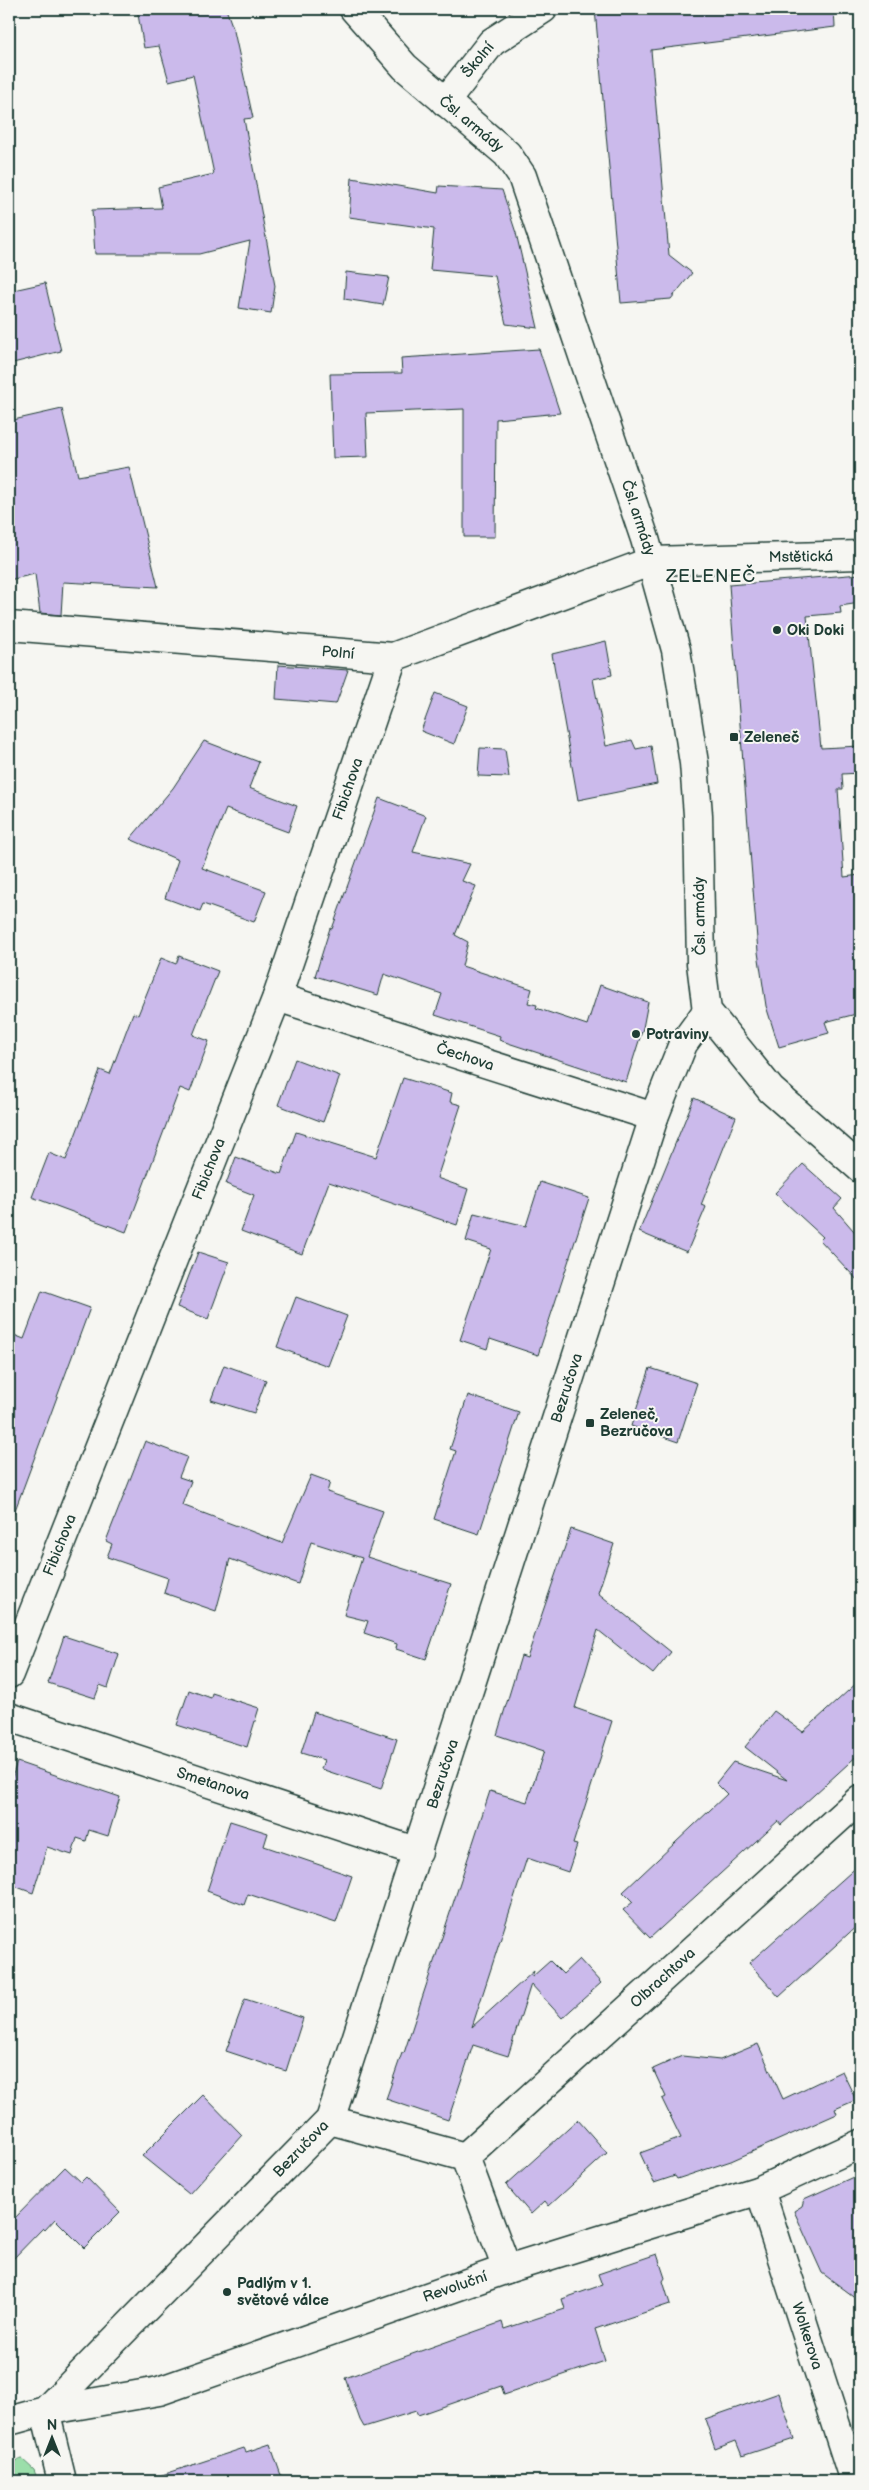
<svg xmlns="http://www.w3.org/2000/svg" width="869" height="2490" font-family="'Balsamiq Sans',sans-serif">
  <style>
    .green { fill: #9bdeaa; stroke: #5d8e6f }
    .building { fill: #cbbaeb; stroke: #1f3d34 }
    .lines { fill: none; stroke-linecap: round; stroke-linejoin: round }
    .minor-casing { stroke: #1f3d34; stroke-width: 31 }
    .tertiary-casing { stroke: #1f3d34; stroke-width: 31 }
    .minor { stroke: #f6f6f2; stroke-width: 28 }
    .tertiary { stroke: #f6f6f2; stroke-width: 28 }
    .poi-dot { fill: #1f3d34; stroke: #f6f6f2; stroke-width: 2 }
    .labels { text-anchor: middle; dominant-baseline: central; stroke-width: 4; stroke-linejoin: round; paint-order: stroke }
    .street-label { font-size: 15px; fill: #1f3d34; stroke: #f6f6f2 }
    .poi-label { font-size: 15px; font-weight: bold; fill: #1f3d34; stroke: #f6f6f2; text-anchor: start }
    .quarter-label { font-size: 18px; letter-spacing: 1px; fill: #1f3d34; stroke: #f6f6f2 }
  </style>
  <rect width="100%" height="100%" fill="#f6f6f2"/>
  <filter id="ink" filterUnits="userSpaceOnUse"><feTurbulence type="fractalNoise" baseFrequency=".02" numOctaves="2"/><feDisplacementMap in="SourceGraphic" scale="10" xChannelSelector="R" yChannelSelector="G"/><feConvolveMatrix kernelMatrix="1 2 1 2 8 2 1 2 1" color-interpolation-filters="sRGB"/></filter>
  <g filter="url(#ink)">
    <path class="green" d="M 22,2459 L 34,2470 L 38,2481 L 9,2481 L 9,2463 Z"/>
    <g class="building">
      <path d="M 137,9 L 226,9 L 234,31 L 253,118 L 244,119 L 275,286 L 271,313 L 239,308 L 250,241 L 199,254 L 95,254 L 92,210 L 162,208 L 158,187 L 214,174 L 193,75 L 169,81 L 159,46 L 144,48 Z"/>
      <path d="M 595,9 L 834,9 L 835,27 L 651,50 L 669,255 L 692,273 L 671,299 L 621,303 Z"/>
      <path d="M 352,178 L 438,193 L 439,186 L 502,190 L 516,233 L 538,328 L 506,324 L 495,276 L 430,270 L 434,229 L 349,217 Z"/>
      <path d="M 346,272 L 389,277 L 383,305 L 344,299 Z"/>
      <path d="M 45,283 L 61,351 L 9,364 L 9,291 Z"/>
      <path d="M 539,349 L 560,413 L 496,419 L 495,537 L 464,537 L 464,409 L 366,413 L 368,457 L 333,458 L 330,374 L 402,373 L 401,358 Z"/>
      <path d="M 62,409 L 78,476 L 129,467 L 158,587 L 63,582 L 61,615 L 40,613 L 35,574 L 9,580 L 9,421 Z"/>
      <path d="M 860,574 L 860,603 L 840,606 L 841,613 L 807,616 L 821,748 L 860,746 L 860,773 L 842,774 L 843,789 L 838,789 L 844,877 L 860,875 L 860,1013 L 825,1022 L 829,1033 L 779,1047 L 766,1006 L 758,952 L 729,585 Z"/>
      <path d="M 606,641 L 612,675 L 593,679 L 606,746 L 632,740 L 636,749 L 651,746 L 657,784 L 578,800 L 552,654 Z"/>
      <path d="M 278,665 L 348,670 L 336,704 L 276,699 Z"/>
      <path d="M 435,693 L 468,706 L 454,744 L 421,731 Z"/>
      <path d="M 204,741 L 259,762 L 249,788 L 297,806 L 288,832 L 226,809 L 202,868 L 266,891 L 254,922 L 203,904 L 200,911 L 165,898 L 178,860 L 130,839 L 173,788 Z"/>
      <path d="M 480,748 L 505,749 L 509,777 L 478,776 Z"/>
      <path d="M 379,798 L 426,816 L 413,852 L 470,864 L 462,881 L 476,886 L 455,935 L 468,942 L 462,966 L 532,989 L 528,1003 L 537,1005 L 536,1008 L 587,1025 L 600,985 L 648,1002 L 643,1028 L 626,1082 L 499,1040 L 500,1036 L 435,1015 L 442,994 L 384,974 L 378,995 L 315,976 L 330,928 L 332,929 Z"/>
      <path d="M 179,956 L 218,971 L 193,1035 L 209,1041 L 190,1092 L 180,1088 L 126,1232 L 32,1197 L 49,1153 L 66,1160 L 100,1070 L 110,1074 L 133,1013 L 138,1015 L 161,958 L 176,964 Z"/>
      <path d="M 295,1059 L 340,1076 L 323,1122 L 278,1105 Z"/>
      <path d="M 403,1078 L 452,1093 L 450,1102 L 461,1105 L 437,1178 L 468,1189 L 457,1225 L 329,1182 L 302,1254 L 241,1231 L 254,1195 L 226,1184 L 236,1157 L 281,1174 L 296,1132 L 376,1157 Z"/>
      <path d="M 694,1098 L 736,1117 L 701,1205 L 706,1207 L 687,1252 L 639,1232 Z"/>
      <path d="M 803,1164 L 842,1199 L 834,1208 L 860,1238 L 860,1283 L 820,1240 L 823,1237 L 775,1193 Z"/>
      <path d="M 540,1182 L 589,1198 L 538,1355 L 490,1339 L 487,1349 L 460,1340 L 491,1249 L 466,1241 L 474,1213 L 526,1226 Z"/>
      <path d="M 198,1252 L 229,1262 L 208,1319 L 177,1307 Z"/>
      <path d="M 42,1291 L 90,1308 L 11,1521 L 9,1520 L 9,1333 L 24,1339 Z"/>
      <path d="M 296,1297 L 347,1316 L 328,1366 L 277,1347 Z"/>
      <path d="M 224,1365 L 266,1380 L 254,1413 L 211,1400 Z"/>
      <path d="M 650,1368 L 697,1383 L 678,1442 L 631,1426 Z"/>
      <path d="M 468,1395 L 519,1412 L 479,1534 L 434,1519 L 456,1451 L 450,1449 Z"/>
      <path d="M 145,1441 L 187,1457 L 179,1477 L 191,1481 L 182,1505 L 282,1543 L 311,1475 L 330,1482 L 327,1492 L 383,1511 L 367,1557 L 451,1584 L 426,1659 L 396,1649 L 397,1644 L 364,1633 L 368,1621 L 344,1615 L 362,1558 L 311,1542 L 298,1584 L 230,1559 L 216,1611 L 164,1593 L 168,1578 L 107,1557 L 112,1544 L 106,1541 Z"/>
      <path d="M 571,1529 L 614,1544 L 598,1593 L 671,1652 L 653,1674 L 598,1630 L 575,1708 L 612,1721 L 573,1844 L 577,1845 L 568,1872 L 527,1858 L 472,2027 L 534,1971 L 532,1977 L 550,1961 L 563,1974 L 579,1959 L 601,1983 L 562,2018 L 531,1984 L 508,2056 L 473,2045 L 448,2120 L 386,2099 L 402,2053 L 404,2053 L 490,1791 L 527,1802 L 544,1751 L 497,1735 L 521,1656 L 527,1658 Z"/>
      <path d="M 64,1636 L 119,1654 L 108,1688 L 100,1685 L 95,1698 L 48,1683 Z"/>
      <path d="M 860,1680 L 860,1753 L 781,1825 L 778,1821 L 650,1938 L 623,1910 L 633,1902 L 623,1892 L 727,1794 L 716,1783 L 733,1762 L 787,1780 L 745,1747 L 774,1711 L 803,1732 Z"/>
      <path d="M 189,1690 L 211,1698 L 212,1693 L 259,1708 L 247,1747 L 177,1725 Z"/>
      <path d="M 314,1712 L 397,1739 L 381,1789 L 321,1769 L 324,1760 L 301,1753 Z"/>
      <path d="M 17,1762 L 120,1797 L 108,1836 L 89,1830 L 86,1841 L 77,1838 L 72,1855 L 47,1847 L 33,1893 L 9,1884 L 9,1787 Z"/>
      <path d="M 230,1821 L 268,1833 L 264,1846 L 352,1876 L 336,1923 L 248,1894 L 244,1905 L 207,1891 Z"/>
      <path d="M 860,1864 L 860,1923 L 779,1997 L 749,1963 Z"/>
      <path d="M 245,1999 L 303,2018 L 286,2071 L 226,2051 Z"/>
      <path d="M 758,2044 L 783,2099 L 842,2071 L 856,2100 L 835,2109 L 837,2114 L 731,2161 L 677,2179 L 675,2176 L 654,2183 L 640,2153 L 681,2138 L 662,2099 L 666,2097 L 653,2069 L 682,2056 L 720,2060 Z"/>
      <path d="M 203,2095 L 242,2135 L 189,2194 L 142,2156 Z"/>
      <path d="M 578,2120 L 607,2153 L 549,2206 L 545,2201 L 531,2214 L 506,2185 Z"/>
      <path d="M 65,2167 L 81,2182 L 86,2177 L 120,2212 L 84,2248 L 55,2219 L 45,2230 L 43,2228 L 9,2263 L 9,2224 Z"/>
      <path d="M 860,2174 L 860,2301 L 822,2273 L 794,2211 L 802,2206 L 804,2199 Z"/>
      <path d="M 657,2254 L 665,2278 L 663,2281 L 670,2304 L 595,2329 L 605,2361 L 504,2395 L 501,2386 L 418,2415 L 416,2411 L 364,2427 L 360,2420 L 345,2378 L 502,2322 L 504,2329 L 565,2309 L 562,2299 L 602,2285 L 598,2274 Z"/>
      <path d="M 779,2393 L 794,2439 L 742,2456 L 736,2441 L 715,2449 L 705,2419 Z"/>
      <path d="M 270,2444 L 283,2481 L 160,2481 L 159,2476 L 244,2448 L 246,2452 Z"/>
    </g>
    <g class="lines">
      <defs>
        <g id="minor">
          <path d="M 445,102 L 492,42 L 543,9"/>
          <path d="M 9,626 L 393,657 L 652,561"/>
          <path d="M 277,997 L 654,1117"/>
          <path d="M 9,1674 L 277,997 L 393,657"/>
          <path d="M 9,1717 L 418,1852"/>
          <path d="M 330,2120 L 465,2157 L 507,2269"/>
          <path d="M 465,2157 L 860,1799"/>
          <path d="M 760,2190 L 854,2481"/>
          <path d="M 62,2481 L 45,2411 L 159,2391 L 507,2269 L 760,2190 L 860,2144"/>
        </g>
        <g id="tertiary">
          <path d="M 354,9 L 405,67 L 507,154 L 522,176 L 645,539 L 676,650 L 694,763 L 698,815 L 701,963 L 707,1011 L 771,1090 L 860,1168"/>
          <path d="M 652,561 L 860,555"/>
          <path d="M 9,2421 L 45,2411 L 330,2120 L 654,1117 L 683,1044 L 707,1011"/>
        </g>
      </defs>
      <use href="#minor" class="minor-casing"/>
      <use href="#tertiary" class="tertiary-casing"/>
      <use href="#minor" class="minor"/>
      <use href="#tertiary" class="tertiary"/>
    </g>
  </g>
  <g class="poi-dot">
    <circle cx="777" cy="630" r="5"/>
    <rect x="729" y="732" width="10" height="10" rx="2.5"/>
    <circle cx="636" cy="1034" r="5"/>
    <rect x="585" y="1418" width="10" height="10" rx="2.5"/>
    <circle cx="227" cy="2292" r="5"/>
  </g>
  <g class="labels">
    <g class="street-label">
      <text transform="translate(478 60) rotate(-50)">Školní</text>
      <text transform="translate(471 124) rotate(40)">Čsl. armády</text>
      <text transform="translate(638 518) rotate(72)">Čsl. armády</text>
      <text transform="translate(801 557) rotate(-1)">Mstětická</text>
      <text transform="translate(338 653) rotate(5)">Polní</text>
      <text transform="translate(348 789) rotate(-71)">Fibichova</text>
      <text transform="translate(700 916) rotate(-91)">Čsl. armády</text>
      <text transform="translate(465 1057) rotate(18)">Čechova</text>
      <text transform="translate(209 1169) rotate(-68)">Fibichova</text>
      <text transform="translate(567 1388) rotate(-72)">Bezručova</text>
      <text transform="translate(60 1545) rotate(-68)">Fibichova</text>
      <text transform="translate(443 1774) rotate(-72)">Bezručova</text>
      <text transform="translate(213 1784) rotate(18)">Smetanova</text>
      <text transform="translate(663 1978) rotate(-42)">Olbrachtova</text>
      <text transform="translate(301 2149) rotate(-46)">Bezručova</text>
      <text transform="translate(455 2287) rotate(-19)">Revoluční</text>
      <text transform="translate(807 2336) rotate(72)">Wolkerova</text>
    </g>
    <g class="poi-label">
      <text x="787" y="630">Oki Doki</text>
      <text x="744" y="737">Zeleneč</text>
      <text x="646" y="1034">Potraviny</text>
      <text x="600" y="1414">Zeleneč,<tspan x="600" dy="17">Bezručova</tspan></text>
      <text x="237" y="2283">Padlým v 1.<tspan x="237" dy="17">světové válce</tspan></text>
    </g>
    <g class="quarter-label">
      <text x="711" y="576">ZELENEČ</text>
    </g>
  </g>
  <rect width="869" height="2490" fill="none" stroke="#f6f6f2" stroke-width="30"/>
  <rect x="15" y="15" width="839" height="2460" fill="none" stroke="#1f3d34" stroke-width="2" filter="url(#ink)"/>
  <g transform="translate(52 2438)" stroke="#f6f6f2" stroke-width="4" paint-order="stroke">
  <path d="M0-4L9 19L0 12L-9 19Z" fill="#1f3d34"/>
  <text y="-8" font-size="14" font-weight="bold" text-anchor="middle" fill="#1f3d34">N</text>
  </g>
</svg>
